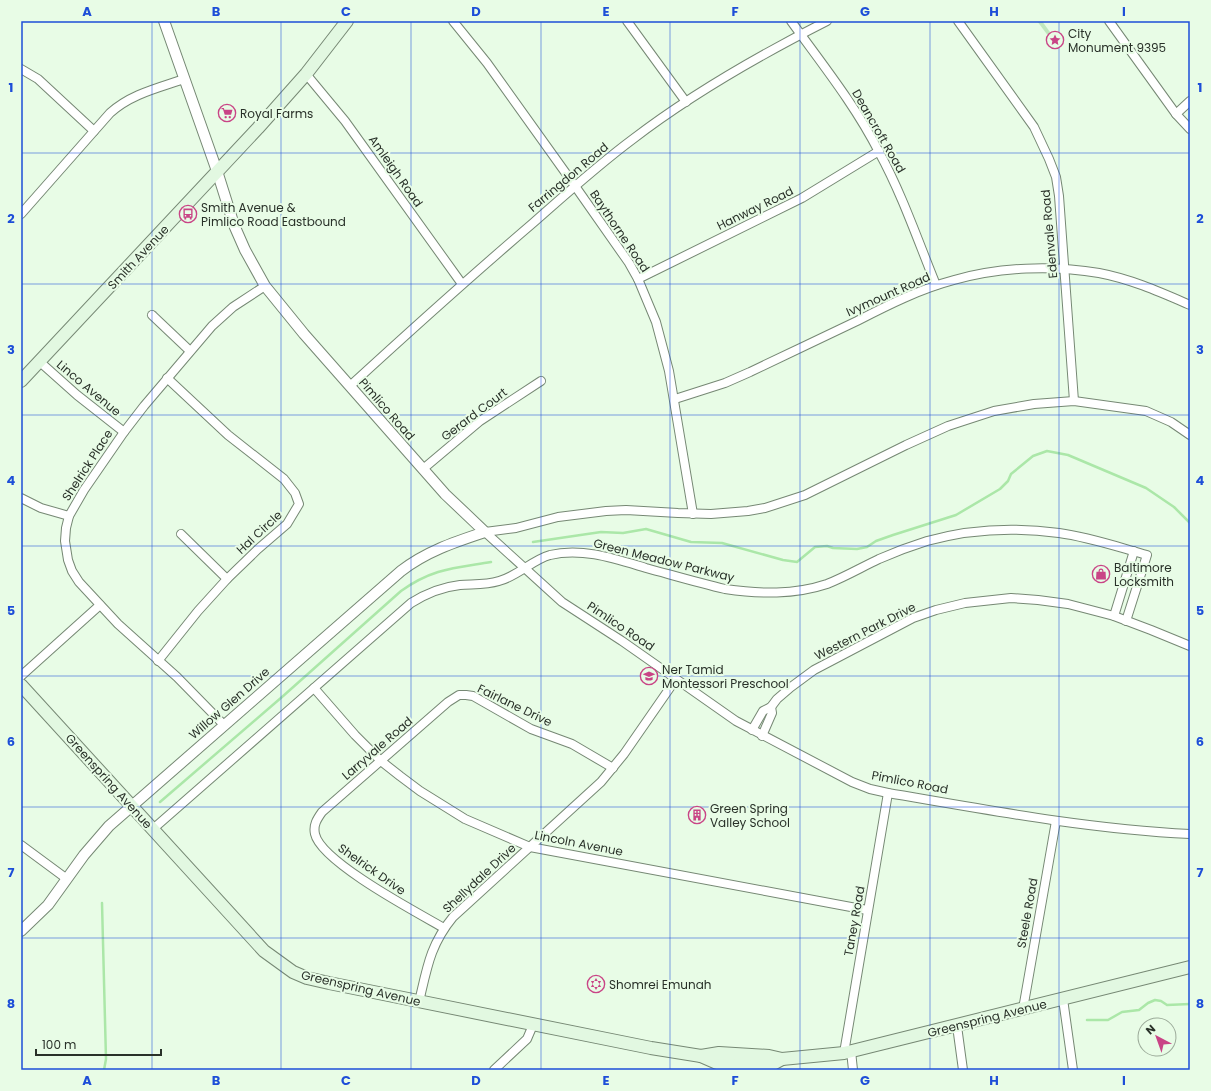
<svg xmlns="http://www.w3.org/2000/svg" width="1211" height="1091" font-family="Poppins,sans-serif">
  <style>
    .green { fill: #c0e8be }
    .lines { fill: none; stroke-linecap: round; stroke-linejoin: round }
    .stream { stroke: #abe7a8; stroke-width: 2.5 }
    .minor-casing { stroke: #768874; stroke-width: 10 }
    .tertiary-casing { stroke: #768874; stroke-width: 12 }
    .secondary-casing { stroke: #768874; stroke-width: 14 }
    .minor { stroke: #fff; stroke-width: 8 }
    .tertiary { stroke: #fff; stroke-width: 10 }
    .secondary { stroke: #e2f8e1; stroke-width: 12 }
    .grid { fill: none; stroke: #1d4ed8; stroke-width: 1; stroke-opacity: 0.55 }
    .labels { text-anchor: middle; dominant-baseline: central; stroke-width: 4; stroke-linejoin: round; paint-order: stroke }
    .poi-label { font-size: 12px; fill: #293129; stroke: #e8fce6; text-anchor: start }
    .street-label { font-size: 12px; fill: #293129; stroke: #e8fce6 }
    .neatline { fill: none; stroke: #1d4ed8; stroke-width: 1.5 }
    .grid-label { font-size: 13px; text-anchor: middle; font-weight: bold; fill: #1d4ed8 }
  </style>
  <rect width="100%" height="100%" fill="#e8fce6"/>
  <path class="green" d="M 1037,21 L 1042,21 L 1055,39 L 1052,41 Z"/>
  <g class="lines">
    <g class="stream">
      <path d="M 533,542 L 601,532 L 623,533 L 646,529 L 691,542 L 722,543 L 783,560 L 797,562 L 815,547 L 827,546 L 833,548 L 857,549 L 867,547 L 876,541 L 893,535 L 956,515 L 1000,489 L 1008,481 L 1011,474 L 1033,456 L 1047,451 L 1068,455 L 1146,488 L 1174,507 L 1190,523"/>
      <path d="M 160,802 L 282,697 L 401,591 C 433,568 455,568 491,562"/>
      <path d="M 102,903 L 106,1059 L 104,1070"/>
      <path d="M 1087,1020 L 1108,1020 L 1122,1012 L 1139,1010 L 1148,1003 L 1155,1000 L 1161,1001 L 1167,1005 L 1190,1004"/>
    </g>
    <defs>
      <g id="minor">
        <path d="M 453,21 L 487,63 L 575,186 L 629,263 L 638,279 L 656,322 L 669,371 L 693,514"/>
        <path d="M 627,21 L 686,102"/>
        <path d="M 791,21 C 822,64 855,105 879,152 C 902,194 918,241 936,285"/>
        <path d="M 958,21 L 1034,127 L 1049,159 L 1056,177 L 1059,196 L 1074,401"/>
        <path d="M 1109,21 L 1176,114 L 1190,129"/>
        <path d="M 21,69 L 38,79 L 94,131"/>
        <path d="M 306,74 L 345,121 L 462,284"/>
        <path d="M 1176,114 L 1190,101"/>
        <path d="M 21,214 L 110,113 C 131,94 158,88 184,79"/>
        <path d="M 638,279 L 802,198 L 879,151"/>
        <path d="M 152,315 L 190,351"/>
        <path d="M 40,362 L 77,395 L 124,432"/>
        <path d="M 350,386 C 410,331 471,276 533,223 C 566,194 598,165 633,139 C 693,93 760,55 827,21"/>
        <path d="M 675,399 L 725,383 L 750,372 C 786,355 821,338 857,321 C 888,305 920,289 954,280 C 1000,267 1052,265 1099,273 C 1131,279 1160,292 1190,305"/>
        <path d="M 423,469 L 480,421 L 541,381"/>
        <path d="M 21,498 L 41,508 L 69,516"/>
        <path d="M 485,532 L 562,602 L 622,641 L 736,721 L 852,782 L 870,789 L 888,793 C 988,810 1088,829 1190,834"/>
        <path d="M 485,532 L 516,528 L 558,517 L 606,511 L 626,510 L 678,513 L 711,514 L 748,511 L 765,508 L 805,495 L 906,445 L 948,426 L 994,411 L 1034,404 L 1074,401 L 1146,411 L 1171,422 L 1190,435"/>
        <path d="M 181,534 L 227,579"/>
        <path d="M 1114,616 L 1134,551"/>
        <path d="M 158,661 L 198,611 L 227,579 L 258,549 L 287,524 L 299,504 L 295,493 L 284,479 L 228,435 L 167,378"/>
        <path d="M 21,676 L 100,605"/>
        <path d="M 314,688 L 355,735 L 381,761 L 400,776 L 420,791 L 465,819 L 530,847 L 867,910"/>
        <path d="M 224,725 L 177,677 L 118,624 L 79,582 L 72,571 L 68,560 L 65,541 L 66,528 L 69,516 L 84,490 L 124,432 L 144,406 L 212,326 L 233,307 L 265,286"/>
        <path d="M 752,730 L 763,711 L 771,707 L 777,699 L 791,687 L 814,670 L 913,618 L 936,610 L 965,603 L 1011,598 L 1038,600 L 1068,604 L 1114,616 L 1151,630 L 1190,646"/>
        <path d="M 762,736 L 772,713 L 771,707"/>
        <path d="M 153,829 L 411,603 C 427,593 442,587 460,585 C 473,584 486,585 499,581 C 518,576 532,560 550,555 C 582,547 616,559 646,568 C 672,575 699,583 725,589 C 760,594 794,595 827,584 C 845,577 862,567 879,559 C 895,552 911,546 927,541 C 970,529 1015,527 1059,533 C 1089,537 1118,547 1147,555 L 1126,621"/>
        <path d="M 21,845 L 67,879"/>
        <path d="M 444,928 C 418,913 321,862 315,834 C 313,825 317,819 322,812 L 448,702 L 459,695 L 466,695 L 473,696 L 531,729 L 572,744 L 613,768"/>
        <path d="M 1063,999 L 1073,1070"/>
        <path d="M 419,1002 C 427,968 430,945 453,917 L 601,782 L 624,754 L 676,679"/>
        <path d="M 1023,1009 L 1056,821"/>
        <path d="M 957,1026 L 963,1070"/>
        <path d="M 851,1051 L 853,1070"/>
        <path d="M 844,1053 L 888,793"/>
        <path d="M 494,1070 L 527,1039 L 533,1025"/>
      </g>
      <path id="tertiary" d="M 21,931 L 48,905 L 84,855 L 109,826 L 401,571 C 427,551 455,542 485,532 L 445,494 L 304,334 L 265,286 L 245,250 L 234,225 L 217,171 L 164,21"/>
      <g id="secondary">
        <path d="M 21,381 L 258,128 L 306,74 L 347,21"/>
        <path d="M 21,685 L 264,951 L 293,972 L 307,978 L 329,983 L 651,1048 L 701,1056 L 717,1063 L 744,1065 L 771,1065 L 782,1059"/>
        <path d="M 701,1056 L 719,1053 L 769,1056 L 782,1059 L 844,1053 L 1190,967"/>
      </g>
    </defs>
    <use href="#minor" class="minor-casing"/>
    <use href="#tertiary" class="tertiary-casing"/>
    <use href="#secondary" class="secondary-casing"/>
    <use href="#minor" class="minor"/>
    <use href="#tertiary" class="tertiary"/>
    <use href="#secondary" class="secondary"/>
  </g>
  <path class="grid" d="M 152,21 L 152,1070M 281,21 L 281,1070M 411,21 L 411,1070M 541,21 L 541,1070M 670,21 L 670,1070M 800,21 L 800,1070M 930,21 L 930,1070M 1059,21 L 1059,1070M 21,153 L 1190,153M 21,284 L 1190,284M 21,415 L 1190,415M 21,546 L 1190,546M 21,676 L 1190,676M 21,807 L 1190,807M 21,938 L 1190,938"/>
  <defs>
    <symbol id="sight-ring" viewBox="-11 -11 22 22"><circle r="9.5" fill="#e8fce6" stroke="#c94486" stroke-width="1.5"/><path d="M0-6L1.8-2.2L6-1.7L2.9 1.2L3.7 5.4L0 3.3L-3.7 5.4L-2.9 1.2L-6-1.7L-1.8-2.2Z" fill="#c94486"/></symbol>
    <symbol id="supermarket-ring" viewBox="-11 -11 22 22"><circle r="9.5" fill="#e8fce6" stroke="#c94486" stroke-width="1.5"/><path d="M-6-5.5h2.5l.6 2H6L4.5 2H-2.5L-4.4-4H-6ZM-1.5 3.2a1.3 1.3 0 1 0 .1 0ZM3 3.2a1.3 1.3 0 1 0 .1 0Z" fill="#c94486"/></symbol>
    <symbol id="bus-ring" viewBox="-11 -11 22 22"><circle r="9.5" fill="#e8fce6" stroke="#c94486" stroke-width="1.5"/><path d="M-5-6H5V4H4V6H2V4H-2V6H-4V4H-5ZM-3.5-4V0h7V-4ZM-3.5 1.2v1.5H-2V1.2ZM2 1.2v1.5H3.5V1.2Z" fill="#c94486"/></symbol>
    <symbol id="shop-ring" viewBox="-11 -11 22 22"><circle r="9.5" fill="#e8fce6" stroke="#c94486" stroke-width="1.5"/><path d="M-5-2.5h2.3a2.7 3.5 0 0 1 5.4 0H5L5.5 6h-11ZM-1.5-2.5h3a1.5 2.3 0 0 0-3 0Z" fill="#c94486"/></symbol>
    <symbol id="school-ring" viewBox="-11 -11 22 22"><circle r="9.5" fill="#e8fce6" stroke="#c94486" stroke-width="1.5"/><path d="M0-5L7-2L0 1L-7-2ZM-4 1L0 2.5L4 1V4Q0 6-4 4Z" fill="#c94486"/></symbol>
    <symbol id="building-ring" viewBox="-11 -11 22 22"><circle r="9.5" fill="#e8fce6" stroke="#c94486" stroke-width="1.5"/><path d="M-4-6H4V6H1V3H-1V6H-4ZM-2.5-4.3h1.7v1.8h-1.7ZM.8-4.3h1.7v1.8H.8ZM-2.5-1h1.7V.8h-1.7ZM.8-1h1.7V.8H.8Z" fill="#c94486"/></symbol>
    <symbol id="synagogue-ring" viewBox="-11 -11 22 22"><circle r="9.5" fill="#e8fce6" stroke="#c94486" stroke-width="1.5"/><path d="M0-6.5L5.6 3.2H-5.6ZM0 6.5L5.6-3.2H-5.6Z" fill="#c94486"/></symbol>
  </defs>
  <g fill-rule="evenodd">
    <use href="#sight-ring" x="1045" y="30" width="20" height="20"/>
    <use href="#supermarket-ring" x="217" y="103" width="20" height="20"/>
    <use href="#bus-ring" x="178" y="204" width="20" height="20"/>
    <use href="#shop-ring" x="1091" y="564" width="20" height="20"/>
    <use href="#school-ring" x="639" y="666" width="20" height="20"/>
    <use href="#building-ring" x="687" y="805" width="20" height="20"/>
    <use href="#synagogue-ring" x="586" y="974" width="20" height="20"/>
  </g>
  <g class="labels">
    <g class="poi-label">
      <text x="1068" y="33">City<tspan x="1068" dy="14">Monument 9395</tspan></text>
      <text x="240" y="113">Royal Farms</text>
      <text x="201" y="207">Smith Avenue &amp;<tspan x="201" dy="14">Pimlico Road Eastbound</tspan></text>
      <text x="1114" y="567">Baltimore<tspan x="1114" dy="14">Locksmith</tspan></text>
      <text x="662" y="669">Ner Tamid<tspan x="662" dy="14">Montessori Preschool</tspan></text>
      <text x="710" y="808">Green Spring<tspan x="710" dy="14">Valley School</tspan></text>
      <text x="609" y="984">Shomrei Emunah</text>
    </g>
    <g class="street-label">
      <text transform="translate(879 131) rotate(60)">Deancroft Road</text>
      <text transform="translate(396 171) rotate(55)">Amleigh Road</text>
      <text transform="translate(568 177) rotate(-40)">Farringdon Road</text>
      <text transform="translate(755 208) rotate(-26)">Hanway Road</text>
      <text transform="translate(620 231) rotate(56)">Baythorne Road</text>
      <text transform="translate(1049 234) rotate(-95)">Edenvale Road</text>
      <text transform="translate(138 257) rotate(-47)">Smith Avenue</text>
      <text transform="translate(888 294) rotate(-24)">Ivymount Road</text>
      <text transform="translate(89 388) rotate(40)">Linco Avenue</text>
      <text transform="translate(387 409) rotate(49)">Pimlico Road</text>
      <text transform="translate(474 414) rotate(-37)">Gerard Court</text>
      <text transform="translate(87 465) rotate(-57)">Shelrick Place</text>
      <text transform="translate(259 532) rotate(-43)">Hal Circle</text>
      <text transform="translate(664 560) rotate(14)">Green Meadow Parkway</text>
      <text transform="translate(621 626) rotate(34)">Pimlico Road</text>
      <text transform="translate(865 631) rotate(-27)">Western Park Drive</text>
      <text transform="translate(229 703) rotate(-41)">Willow Glen Drive</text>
      <text transform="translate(515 705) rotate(26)">Fairlane Drive</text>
      <text transform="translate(377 748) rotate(-41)">Larryvale Road</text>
      <text transform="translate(109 781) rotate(48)">Greenspring Avenue</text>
      <text transform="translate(910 782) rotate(11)">Pimlico Road</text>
      <text transform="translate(579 843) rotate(11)">Lincoln Avenue</text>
      <text transform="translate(372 869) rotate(35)">Shelrick Drive</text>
      <text transform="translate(479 878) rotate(-43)">Shellydale Drive</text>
      <text transform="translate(1027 913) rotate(-80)">Steele Road</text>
      <text transform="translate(854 921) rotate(-80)">Taney Road</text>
      <text transform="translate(361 988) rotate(13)">Greenspring Avenue</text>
      <text transform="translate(987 1018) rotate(-14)">Greenspring Avenue</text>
    </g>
  </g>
  <rect width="1211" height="1091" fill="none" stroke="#e8fce6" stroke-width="44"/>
  <g transform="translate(1157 1037) rotate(319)"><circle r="19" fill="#e8fce6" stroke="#9cab9a"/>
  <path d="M0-3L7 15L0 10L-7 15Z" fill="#c94486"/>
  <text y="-6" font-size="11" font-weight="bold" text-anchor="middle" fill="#293129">N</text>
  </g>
  <path d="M36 1049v6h125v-6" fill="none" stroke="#293129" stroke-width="2"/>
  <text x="42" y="1049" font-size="12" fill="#293129" stroke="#e8fce6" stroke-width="3" paint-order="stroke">100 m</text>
  <rect x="22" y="22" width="1167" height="1047" class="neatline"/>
  <g class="grid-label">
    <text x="87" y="16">A</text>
    <text x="216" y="16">B</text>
    <text x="346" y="16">C</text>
    <text x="476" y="16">D</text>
    <text x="606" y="16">E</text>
    <text x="735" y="16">F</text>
    <text x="865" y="16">G</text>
    <text x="994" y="16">H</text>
    <text x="1124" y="16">I</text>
    <text x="11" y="92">1</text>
    <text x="1200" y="92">1</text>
    <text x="11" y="223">2</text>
    <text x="1200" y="223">2</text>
    <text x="11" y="354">3</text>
    <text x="1200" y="354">3</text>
    <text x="11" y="485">4</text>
    <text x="1200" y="485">4</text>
    <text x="11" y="615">5</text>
    <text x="1200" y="615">5</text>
    <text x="11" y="746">6</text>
    <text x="1200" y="746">6</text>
    <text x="11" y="877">7</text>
    <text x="1200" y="877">7</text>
    <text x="11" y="1008">8</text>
    <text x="1200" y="1008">8</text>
    <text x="87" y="1085">A</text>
    <text x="216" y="1085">B</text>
    <text x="346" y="1085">C</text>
    <text x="476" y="1085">D</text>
    <text x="606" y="1085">E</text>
    <text x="735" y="1085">F</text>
    <text x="865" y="1085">G</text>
    <text x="994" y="1085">H</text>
    <text x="1124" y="1085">I</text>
  </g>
</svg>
